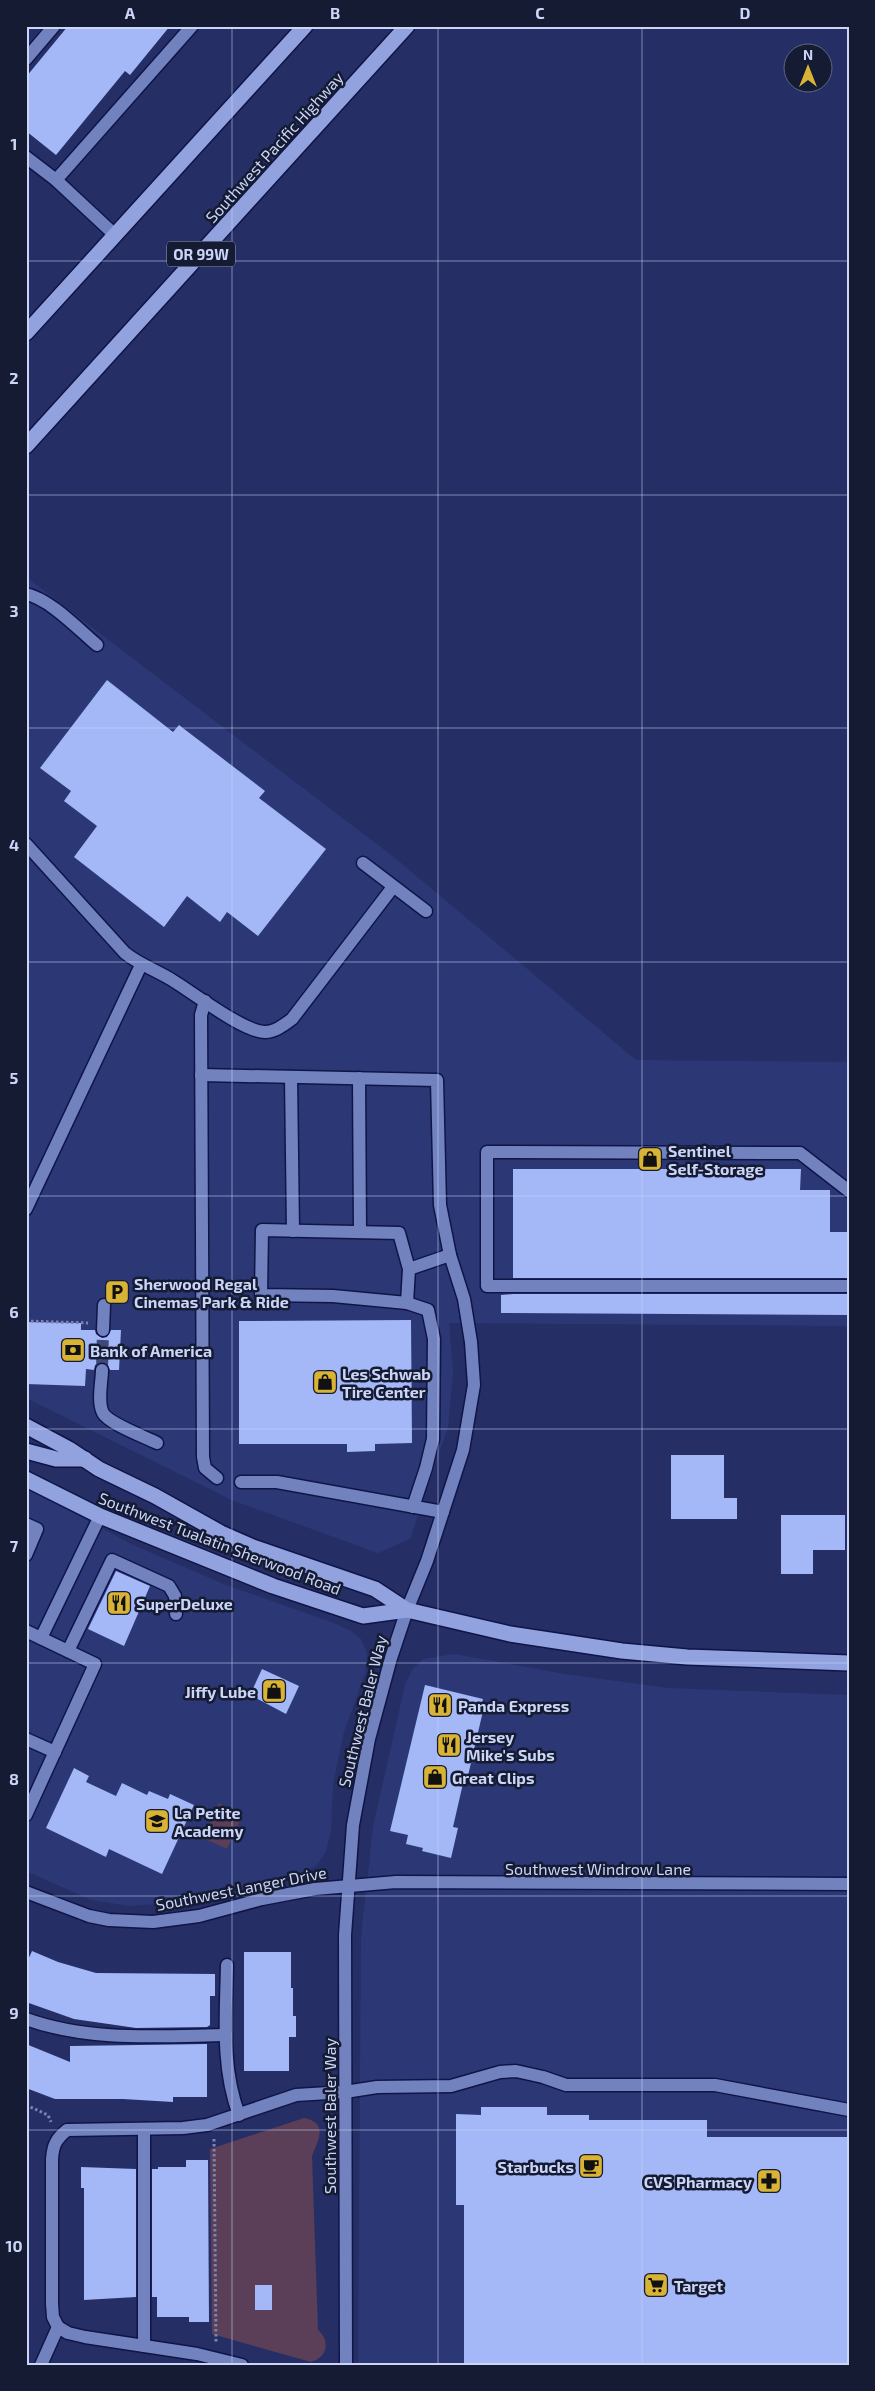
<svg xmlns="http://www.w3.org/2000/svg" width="875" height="2391" font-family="'Exo 2',sans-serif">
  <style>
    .built { fill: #2c3875 }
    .green { fill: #5b3e57 }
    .building { fill: #a4b7f7 }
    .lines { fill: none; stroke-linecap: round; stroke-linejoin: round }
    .minor-tunnel { stroke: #3e487b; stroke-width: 12; stroke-dasharray: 12 6; stroke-linecap: butt }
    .minor-casing { stroke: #0f1548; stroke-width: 15 }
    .highway-casing { stroke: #0f1548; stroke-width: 18 }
    .path { stroke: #7a85b0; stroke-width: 3; stroke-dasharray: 2.5 2.5; stroke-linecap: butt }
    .minor { stroke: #7182bf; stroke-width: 12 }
    .highway { stroke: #91a2df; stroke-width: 15 }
    .grid { fill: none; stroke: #cbd6f7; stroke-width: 1; stroke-opacity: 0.55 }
    .labels { text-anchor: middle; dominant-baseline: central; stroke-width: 5; stroke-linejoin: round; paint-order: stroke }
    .shield { fill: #151b33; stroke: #949ebc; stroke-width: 1 }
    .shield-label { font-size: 15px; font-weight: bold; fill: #cbd6f7 }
    .street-label { font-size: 16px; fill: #cbd6f7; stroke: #151b33 }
    .poi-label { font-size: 16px; font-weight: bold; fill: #cbd6f7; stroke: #151b33; text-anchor: start }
    .neatline { fill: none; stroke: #cbd6f7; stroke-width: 2 }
    .grid-label { font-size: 16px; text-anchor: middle; font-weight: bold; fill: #cbd6f7 }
  </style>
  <rect width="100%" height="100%" fill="#252f65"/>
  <g class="built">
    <path d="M 26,577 L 395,858 L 636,1060 L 849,1062 L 849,1326 L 449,1323 L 453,1372 L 448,1427 L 410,1539 L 378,1553 L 234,1501 L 26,1398 Z"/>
    <path d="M 26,1487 L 131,1544 L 226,1585 L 334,1623 L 351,1631 L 361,1639 L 367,1653 L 366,1671 L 344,1732 L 333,1784 L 331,1832 L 326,1851 L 317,1865 L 302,1873 L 169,1903 L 130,1906 L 91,1900 L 26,1871 Z"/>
    <path d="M 454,1654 L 565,1674 L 668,1688 L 849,1695 L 849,2365 L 358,2365 L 361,1937 L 373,1827 L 405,1685 L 412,1670 L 423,1659 Z"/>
  </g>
  <g class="green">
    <path d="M 219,1803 L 243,1814 L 227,1849 L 203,1838 Z"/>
    <path d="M 304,2118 C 329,2123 318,2140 312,2156 L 318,2330 C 331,2341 327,2358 311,2362 L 212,2334 L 210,2149 Z"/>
  </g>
  <g class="building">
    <path d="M 68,26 L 170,26 L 130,75 L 125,71 L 56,155 L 26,131 L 26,77 Z"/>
    <path d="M 107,680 L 173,732 L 179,725 L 265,791 L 259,798 L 326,849 L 258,936 L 227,912 L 220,922 L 187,896 L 164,927 L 74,857 L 97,826 L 64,801 L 71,791 L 40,768 Z"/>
    <path d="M 513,1169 L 801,1169 L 800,1190 L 830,1190 L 830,1232 L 849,1232 L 849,1278 L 513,1278 Z"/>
    <path d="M 513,1294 L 849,1294 L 849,1315 L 501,1313 L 501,1295 Z"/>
    <path d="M 411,1320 L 412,1443 L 375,1444 L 375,1451 L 347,1452 L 347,1444 L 239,1444 L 239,1321 Z"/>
    <path d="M 26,1322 L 81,1323 L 81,1330 L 95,1330 L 96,1334 L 102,1338 L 107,1337 L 111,1330 L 121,1330 L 119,1370 L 110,1370 L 107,1363 L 102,1362 L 95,1365 L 94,1370 L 86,1369 L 85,1386 L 26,1384 Z"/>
    <path d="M 671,1455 L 724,1455 L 724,1498 L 737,1498 L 737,1519 L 671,1519 Z"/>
    <path d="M 781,1515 L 845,1515 L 845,1550 L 813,1550 L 813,1574 L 781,1574 Z"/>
    <path d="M 116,1571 L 150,1586 L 124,1646 L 88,1629 Z"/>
    <path d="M 262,1669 L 299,1686 L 286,1714 L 250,1695 Z"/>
    <path d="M 425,1685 L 483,1699 L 480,1710 L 483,1711 L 467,1780 L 464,1779 L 453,1827 L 458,1828 L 451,1858 L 422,1851 L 423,1848 L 406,1844 L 408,1835 L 390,1831 Z"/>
    <path d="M 74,1768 L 89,1776 L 86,1782 L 116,1796 L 122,1783 L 147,1795 L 149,1791 L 168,1799 L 170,1794 L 194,1805 L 162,1874 L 109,1849 L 106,1857 L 46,1828 Z"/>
    <path d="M 32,1951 L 58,1962 L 96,1973 L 215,1974 L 215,1996 L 210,1996 L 210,2025 L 207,2027 L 136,2028 L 74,2019 L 26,2002 L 26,1964 Z"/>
    <path d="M 244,1952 L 291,1952 L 291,1988 L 293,1988 L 293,2016 L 296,2016 L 296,2037 L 289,2037 L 289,2071 L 244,2071 Z"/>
    <path d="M 26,2044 L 70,2062 L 70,2046 L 207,2044 L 207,2097 L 173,2097 L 173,2102 L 123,2099 L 55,2099 L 26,2088 Z"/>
    <path d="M 481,2107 L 547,2107 L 547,2115 L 589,2115 L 589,2120 L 707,2120 L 707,2137 L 849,2137 L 849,2365 L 464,2365 L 464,2205 L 456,2205 L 456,2114 L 481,2115 Z"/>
    <path d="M 186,2160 L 208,2160 L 209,2322 L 189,2322 L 189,2317 L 157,2317 L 157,2297 L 152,2297 L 152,2169 L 158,2169 L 158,2167 L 186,2167 Z"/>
    <path d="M 81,2167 L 136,2169 L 136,2297 L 84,2300 L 84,2188 L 81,2188 Z"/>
    <rect x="255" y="2285" width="17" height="25"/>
  </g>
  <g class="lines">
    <path class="minor-tunnel" d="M 102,1370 L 103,1330"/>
    <defs>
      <g id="minor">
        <path d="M 26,59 L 54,26"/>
        <path d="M 26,157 L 56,180"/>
        <path d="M 116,236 L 56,180 L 192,26"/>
        <path d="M 26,594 C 50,599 78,629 97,645"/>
        <path d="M 26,844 L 125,953 C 140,965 156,970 172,980 C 192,992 244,1032 265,1032 C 275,1032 284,1025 292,1019 L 393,887"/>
        <path d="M 363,863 L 426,911"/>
        <path d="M 205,1001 L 201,1015 L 203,1457 L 205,1468 L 217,1478"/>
        <path d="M 201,1075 L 437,1080 L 440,1205 L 450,1255 L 464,1299 L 471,1342 L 474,1385 L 463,1450 L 427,1561 L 407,1610 L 391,1658 L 369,1739 L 353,1825 L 345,1935 L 346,2365"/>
        <path d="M 291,1077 L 293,1231"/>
        <path d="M 359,1078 L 360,1232"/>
        <path d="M 849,1191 L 800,1153 L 487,1152 L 487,1286 L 849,1286"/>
        <path d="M 26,1209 L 141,965"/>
        <path d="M 409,1269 L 407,1303 L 333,1296 L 261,1295 L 262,1230 L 399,1233 L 409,1269 L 450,1255"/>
        <path d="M 407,1303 L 428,1310 L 434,1339 L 433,1439 L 426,1468 L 413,1507"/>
        <path d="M 103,1330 L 104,1305"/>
        <path d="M 102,1370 C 102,1381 97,1402 103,1413 C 108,1423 145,1437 157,1443"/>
        <path d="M 241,1482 L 277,1482 L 443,1512"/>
        <path d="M 26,1524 L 37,1529 L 26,1555"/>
        <path d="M 26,1631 L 95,1664 L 26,1815"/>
        <path d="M 41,1638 L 100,1516"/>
        <path d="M 68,1651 L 112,1560 L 169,1586 L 175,1596 L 176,1614"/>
        <path d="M 26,1739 L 55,1752"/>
        <path d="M 26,1892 L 89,1916 L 109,1920 L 153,1922 L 199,1916 L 262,1899 L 315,1889 L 396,1882 L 849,1884"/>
        <path d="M 227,1965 C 226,2016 221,2067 239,2115"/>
        <path d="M 26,2019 C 90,2042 159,2036 226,2035"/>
        <path d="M 144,2129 L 144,2346"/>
        <path d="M 58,2327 L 53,2317 L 52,2304 L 52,2159 C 53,2145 56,2139 67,2130 L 183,2128 L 207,2125 L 296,2095 L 345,2092 L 377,2087 L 451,2086 L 500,2072 L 516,2071 L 543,2077 L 566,2085 L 715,2085 L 849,2110"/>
        <path d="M 58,2327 L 68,2333 L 85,2337 L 197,2354 L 242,2365"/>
        <path d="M 41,2365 L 58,2327"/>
      </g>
      <g id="highway">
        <path d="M 26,333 L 305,26"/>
        <path d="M 26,446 L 407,26"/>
        <path d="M 26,1426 L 69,1449 L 99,1469 L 155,1496 L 221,1533 L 253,1547 L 375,1589 L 407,1610 L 510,1634 L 622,1651 L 687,1657 L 849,1663"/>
        <path d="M 26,1451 L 56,1459 L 85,1459"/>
        <path d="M 26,1479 L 100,1516 L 273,1586 L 363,1616 L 407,1610"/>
      </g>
    </defs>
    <use href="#minor" class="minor-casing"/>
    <use href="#highway" class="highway-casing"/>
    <g class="path">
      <path d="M 26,1321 L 88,1323"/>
      <path d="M 26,2105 L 48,2115 L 51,2122"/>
      <path d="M 214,2139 L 216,2343"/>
    </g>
    <use href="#minor" class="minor"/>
    <use href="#highway" class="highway"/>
  </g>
  <path class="grid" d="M 232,26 L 232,2365M 438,26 L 438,2365M 642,26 L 642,2365M 26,261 L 849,261M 26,495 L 849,495M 26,728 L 849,728M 26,962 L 849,962M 26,1196 L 849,1196M 26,1429 L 849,1429M 26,1663 L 849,1663M 26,1896 L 849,1896M 26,2130 L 849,2130"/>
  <defs>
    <symbol id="shop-square" viewBox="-11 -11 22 22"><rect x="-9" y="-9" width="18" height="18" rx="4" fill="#d9b334" stroke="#151b33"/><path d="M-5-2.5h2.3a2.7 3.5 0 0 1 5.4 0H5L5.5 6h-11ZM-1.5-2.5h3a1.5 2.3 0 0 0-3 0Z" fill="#111"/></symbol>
    <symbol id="parking-square" viewBox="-11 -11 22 22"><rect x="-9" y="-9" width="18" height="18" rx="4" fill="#d9b334" stroke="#151b33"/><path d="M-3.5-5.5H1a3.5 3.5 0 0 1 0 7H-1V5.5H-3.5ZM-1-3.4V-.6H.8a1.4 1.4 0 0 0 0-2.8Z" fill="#111"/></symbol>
    <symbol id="bank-square" viewBox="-11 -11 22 22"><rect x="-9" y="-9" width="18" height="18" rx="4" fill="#d9b334" stroke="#151b33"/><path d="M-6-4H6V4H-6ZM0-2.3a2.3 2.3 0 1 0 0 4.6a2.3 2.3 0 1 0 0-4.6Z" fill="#111"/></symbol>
    <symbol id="restaurant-square" viewBox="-11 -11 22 22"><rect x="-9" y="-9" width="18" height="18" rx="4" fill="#d9b334" stroke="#151b33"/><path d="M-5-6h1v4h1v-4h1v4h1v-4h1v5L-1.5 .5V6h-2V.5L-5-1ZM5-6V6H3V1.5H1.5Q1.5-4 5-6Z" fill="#111"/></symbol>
    <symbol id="school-square" viewBox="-11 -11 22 22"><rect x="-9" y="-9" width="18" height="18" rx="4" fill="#d9b334" stroke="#151b33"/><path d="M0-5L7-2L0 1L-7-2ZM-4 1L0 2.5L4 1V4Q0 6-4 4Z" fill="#111"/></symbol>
    <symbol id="cafe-square" viewBox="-11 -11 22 22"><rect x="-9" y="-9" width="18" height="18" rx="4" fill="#d9b334" stroke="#151b33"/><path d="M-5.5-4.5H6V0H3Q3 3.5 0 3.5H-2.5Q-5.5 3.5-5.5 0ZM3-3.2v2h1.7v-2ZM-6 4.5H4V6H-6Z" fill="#111"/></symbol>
    <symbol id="pharmacy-square" viewBox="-11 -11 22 22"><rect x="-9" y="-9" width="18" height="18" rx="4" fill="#d9b334" stroke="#151b33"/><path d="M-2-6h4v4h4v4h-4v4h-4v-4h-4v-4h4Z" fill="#111"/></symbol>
    <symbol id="supermarket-square" viewBox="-11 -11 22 22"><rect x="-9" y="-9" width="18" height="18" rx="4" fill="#d9b334" stroke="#151b33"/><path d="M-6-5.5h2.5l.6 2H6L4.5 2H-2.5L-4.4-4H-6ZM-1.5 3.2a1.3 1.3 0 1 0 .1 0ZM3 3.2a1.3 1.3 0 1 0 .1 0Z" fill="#111"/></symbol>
  </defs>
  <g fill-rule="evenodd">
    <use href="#shop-square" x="636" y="1145" width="28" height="28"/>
    <use href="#parking-square" x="103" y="1278" width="28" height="28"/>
    <use href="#bank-square" x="59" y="1336" width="28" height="28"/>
    <use href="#shop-square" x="311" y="1368" width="28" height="28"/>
    <use href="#restaurant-square" x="105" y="1589" width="28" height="28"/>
    <use href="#shop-square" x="260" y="1677" width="28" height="28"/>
    <use href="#restaurant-square" x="426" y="1691" width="28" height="28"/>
    <use href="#restaurant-square" x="435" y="1731" width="28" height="28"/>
    <use href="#shop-square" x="421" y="1763" width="28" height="28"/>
    <use href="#school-square" x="143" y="1807" width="28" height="28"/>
    <use href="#cafe-square" x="577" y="2152" width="28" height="28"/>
    <use href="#pharmacy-square" x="755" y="2167" width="28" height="28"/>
    <use href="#supermarket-square" x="642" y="2271" width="28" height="28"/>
  </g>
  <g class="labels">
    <rect class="shield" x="167" y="241.5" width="68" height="25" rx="4"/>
    <g class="shield-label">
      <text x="201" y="254">OR 99W</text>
    </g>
    <g class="street-label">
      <text transform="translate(274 147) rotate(-48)">Southwest Pacific Highway</text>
      <text transform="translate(220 1543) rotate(21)">Southwest Tualatin Sherwood Road</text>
      <text transform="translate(362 1711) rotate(-76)">Southwest Baler Way</text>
      <text x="598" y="1868">Southwest Windrow Lane</text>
      <text transform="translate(241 1888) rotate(-11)">Southwest Langer Drive</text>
      <text transform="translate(329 2116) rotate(-90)">Southwest Baler Way</text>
    </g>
    <g class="poi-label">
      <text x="668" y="1150">Sentinel<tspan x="668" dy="18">Self-Storage</tspan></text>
      <text x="134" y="1283">Sherwood Regal<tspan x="134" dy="18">Cinemas Park &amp; Ride</tspan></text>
      <text x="90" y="1350">Bank of America</text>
      <text x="342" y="1373">Les Schwab<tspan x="342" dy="18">Tire Center</tspan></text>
      <text x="136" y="1603">SuperDeluxe</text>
      <text x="256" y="1691" text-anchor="end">Jiffy Lube</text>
      <text x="458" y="1705">Panda Express</text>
      <text x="466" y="1736">Jersey<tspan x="466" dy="18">Mike's Subs</tspan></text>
      <text x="452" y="1777">Great Clips</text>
      <text x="174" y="1812">La Petite<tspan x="174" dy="18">Academy</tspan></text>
      <text x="574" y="2166" text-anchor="end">Starbucks</text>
      <text x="752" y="2181" text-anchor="end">CVS Pharmacy</text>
      <text x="674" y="2285">Target</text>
    </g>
  </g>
  <rect width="875" height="2391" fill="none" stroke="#151b33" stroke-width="55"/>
  <g transform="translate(808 68)"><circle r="24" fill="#151b33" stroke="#5e6681"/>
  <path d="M0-4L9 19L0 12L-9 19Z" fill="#d9b334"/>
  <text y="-8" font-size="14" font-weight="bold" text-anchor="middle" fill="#cbd6f7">N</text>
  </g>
  <rect x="28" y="28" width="820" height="2336" class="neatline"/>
  <g class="grid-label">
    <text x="130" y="19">A</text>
    <text x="335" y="19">B</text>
    <text x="540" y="19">C</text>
    <text x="745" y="19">D</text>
    <text x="14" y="150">1</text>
    <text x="14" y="384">2</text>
    <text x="14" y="617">3</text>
    <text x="14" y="851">4</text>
    <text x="14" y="1084">5</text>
    <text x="14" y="1318">6</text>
    <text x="14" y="1552">7</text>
    <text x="14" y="1785">8</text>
    <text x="14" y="2019">9</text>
    <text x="14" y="2252">10</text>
  </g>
</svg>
